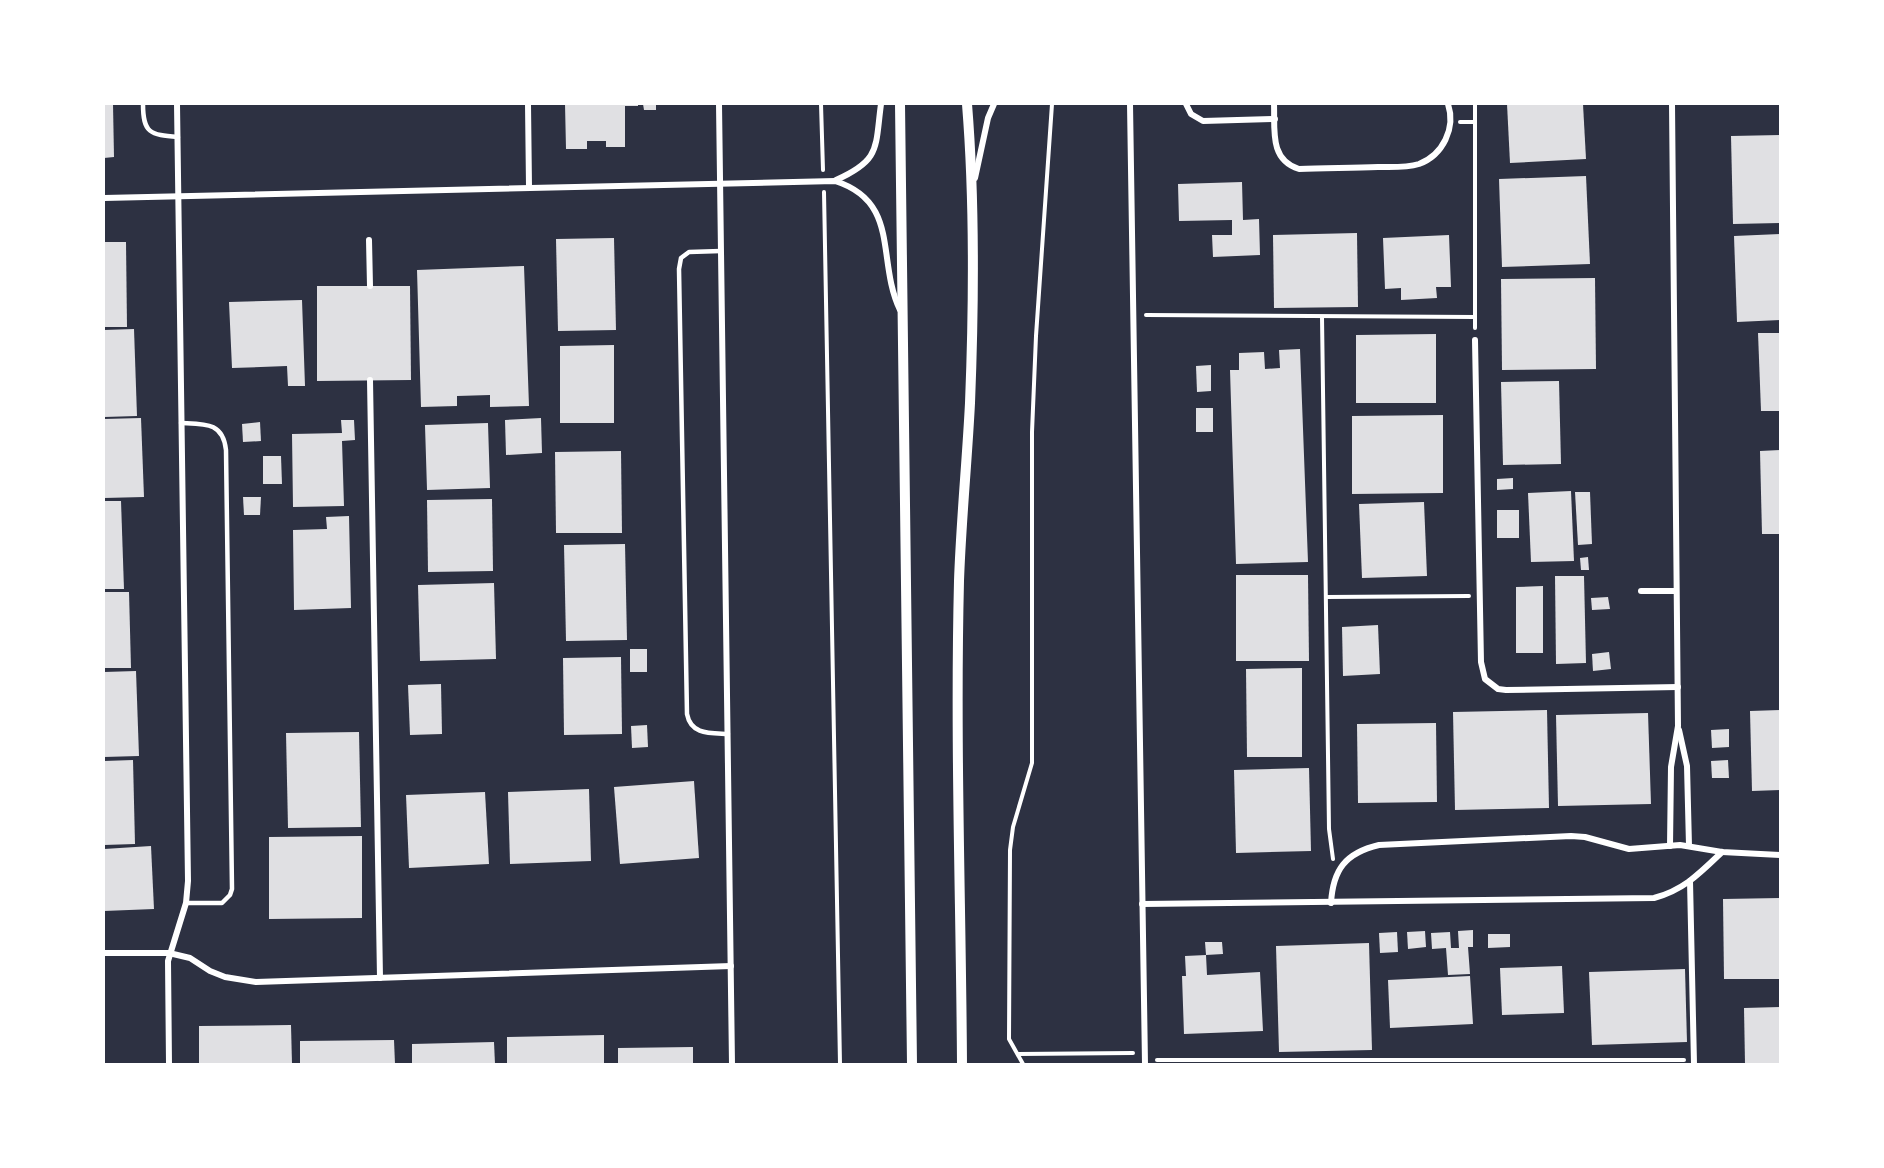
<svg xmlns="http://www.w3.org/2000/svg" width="1884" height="1168" font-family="'Open Sans',sans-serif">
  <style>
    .building { fill: #e0e0e3 }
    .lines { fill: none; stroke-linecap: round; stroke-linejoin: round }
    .path { stroke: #fff; stroke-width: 4 }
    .service { stroke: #fff; stroke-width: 4.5 }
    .minor { stroke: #fff; stroke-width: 6 }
    .tertiary { stroke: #fff; stroke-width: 10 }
  </style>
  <rect width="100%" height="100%" fill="#2d3142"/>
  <g class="building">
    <path d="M 104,104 L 113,104 L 114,157 L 104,158 Z"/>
    <path d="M 565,104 L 638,104 L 638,106 L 625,106 L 625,147 L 606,147 L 606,141 L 587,141 L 587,149 L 566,149 Z"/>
    <path d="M 643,104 L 656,104 L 656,110 L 644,110 Z"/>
    <path d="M 1507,104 L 1583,104 L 1586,159 L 1510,163 Z"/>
    <path d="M 1780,135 L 1780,223 L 1733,224 L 1731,136 Z"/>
    <path d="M 1586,176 L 1590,264 L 1502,267 L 1499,179 Z"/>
    <path d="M 1242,182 L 1243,220 L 1259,219 L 1260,255 L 1213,257 L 1212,235 L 1232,235 L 1232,220 L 1179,221 L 1178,184 Z"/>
    <path d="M 1357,233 L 1358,307 L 1274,308 L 1273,235 Z"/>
    <path d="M 1780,234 L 1780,320 L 1737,322 L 1734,236 Z"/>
    <path d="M 1449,235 L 1451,287 L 1436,287 L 1437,298 L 1401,300 L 1401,288 L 1385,289 L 1383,238 Z"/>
    <path d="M 614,238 L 616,330 L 558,331 L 556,239 Z"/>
    <path d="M 104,242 L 126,242 L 127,327 L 104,327 Z"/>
    <path d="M 524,266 L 529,406 L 490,407 L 490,395 L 457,396 L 457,406 L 421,407 L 417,270 Z"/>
    <path d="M 1595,278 L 1596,369 L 1502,370 L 1501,279 Z"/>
    <path d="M 317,286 L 410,286 L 411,380 L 317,381 Z"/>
    <path d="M 302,300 L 305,386 L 288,386 L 287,366 L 232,368 L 229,302 Z"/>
    <path d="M 134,329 L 137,416 L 104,417 L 104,330 Z"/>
    <path d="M 1758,333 L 1780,333 L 1780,411 L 1761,411 Z"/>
    <path d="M 1436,334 L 1436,403 L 1356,403 L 1356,335 Z"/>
    <path d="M 614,345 L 614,423 L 560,423 L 560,346 Z"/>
    <path d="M 1300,349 L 1308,562 L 1236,564 L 1230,370 L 1239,370 L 1239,353 L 1264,352 L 1265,369 L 1280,368 L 1279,350 Z"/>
    <path d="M 1211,365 L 1211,391 L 1197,392 L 1196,366 Z"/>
    <path d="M 1559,381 L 1561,464 L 1503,465 L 1501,382 Z"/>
    <rect x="1196" y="408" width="17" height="24"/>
    <path d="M 1443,415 L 1443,493 L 1352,494 L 1352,416 Z"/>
    <path d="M 141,418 L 144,497 L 104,498 L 104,419 Z"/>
    <path d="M 541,418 L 542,453 L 506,455 L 505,420 Z"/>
    <path d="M 341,420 L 354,420 L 355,440 L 342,441 L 344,506 L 293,507 L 292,434 L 342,433 Z"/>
    <path d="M 260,422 L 261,441 L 243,442 L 242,424 Z"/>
    <path d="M 488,423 L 490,488 L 427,490 L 425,425 Z"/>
    <path d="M 1780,450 L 1780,534 L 1762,534 L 1760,451 Z"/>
    <path d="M 621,451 L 622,533 L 556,533 L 555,452 Z"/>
    <path d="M 263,456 L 281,456 L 282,484 L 263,484 Z"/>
    <path d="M 1513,478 L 1513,489 L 1497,490 L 1497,479 Z"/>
    <path d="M 1571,491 L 1574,561 L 1531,562 L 1528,493 Z"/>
    <path d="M 1575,492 L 1590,492 L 1592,544 L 1578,545 Z"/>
    <path d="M 243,497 L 261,497 L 260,515 L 244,515 Z"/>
    <path d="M 492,499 L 493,571 L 428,572 L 427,500 Z"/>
    <path d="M 104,501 L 121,501 L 124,589 L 104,589 Z"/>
    <path d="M 1424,502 L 1427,576 L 1362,578 L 1359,504 Z"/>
    <rect x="1497" y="510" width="22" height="28"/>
    <path d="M 349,516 L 351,608 L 294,610 L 293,530 L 327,529 L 326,517 Z"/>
    <path d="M 625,544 L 627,640 L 566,641 L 564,545 Z"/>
    <path d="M 1588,557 L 1589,570 L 1581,570 L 1580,558 Z"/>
    <path d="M 1236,575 L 1308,575 L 1309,661 L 1236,661 Z"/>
    <path d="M 1555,576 L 1584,576 L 1586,663 L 1556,664 Z"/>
    <path d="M 494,583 L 496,659 L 420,661 L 418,585 Z"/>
    <path d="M 1543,586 L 1543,653 L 1516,653 L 1516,587 Z"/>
    <path d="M 104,592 L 129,592 L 131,668 L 104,668 Z"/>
    <path d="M 1608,597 L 1610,609 L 1592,610 L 1591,598 Z"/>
    <path d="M 1378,625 L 1380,674 L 1343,676 L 1342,627 Z"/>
    <rect x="630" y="649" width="17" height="23"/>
    <path d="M 1609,652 L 1611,669 L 1593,671 L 1592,654 Z"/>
    <path d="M 621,657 L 622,734 L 564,735 L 563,658 Z"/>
    <path d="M 1302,668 L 1302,757 L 1247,757 L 1246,669 Z"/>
    <path d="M 136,671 L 139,756 L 104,757 L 104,672 Z"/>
    <path d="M 441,684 L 442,734 L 410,735 L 408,685 Z"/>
    <path d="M 1547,710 L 1549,808 L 1455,810 L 1453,712 Z"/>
    <path d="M 1780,710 L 1780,790 L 1752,791 L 1750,711 Z"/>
    <path d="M 1648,713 L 1651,804 L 1558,806 L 1556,715 Z"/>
    <path d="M 1436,723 L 1437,802 L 1358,803 L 1357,724 Z"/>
    <path d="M 647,725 L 648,747 L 632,748 L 631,726 Z"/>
    <path d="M 1729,729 L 1729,747 L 1712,748 L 1711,730 Z"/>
    <path d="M 359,732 L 361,827 L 288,828 L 286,733 Z"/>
    <path d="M 133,760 L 135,844 L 104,845 L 104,761 Z"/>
    <path d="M 1728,760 L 1729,778 L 1712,778 L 1711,761 Z"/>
    <path d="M 1309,768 L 1311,851 L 1236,853 L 1234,770 Z"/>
    <path d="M 694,781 L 699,858 L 620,864 L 614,787 Z"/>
    <path d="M 589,789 L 591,861 L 510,864 L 508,792 Z"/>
    <path d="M 485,792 L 489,864 L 409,868 L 406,795 Z"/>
    <path d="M 362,836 L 362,918 L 269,919 L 269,837 Z"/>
    <path d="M 151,846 L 154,909 L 104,911 L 104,849 Z"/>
    <path d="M 1780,898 L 1780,979 L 1724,979 L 1723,899 Z"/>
    <path d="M 1473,930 L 1473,947 L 1468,947 L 1470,974 L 1448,975 L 1446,948 L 1432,949 L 1431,933 L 1450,932 L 1451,948 L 1459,948 L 1458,931 Z"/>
    <path d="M 1425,931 L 1426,947 L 1408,949 L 1407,932 Z"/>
    <path d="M 1397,932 L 1398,952 L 1380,953 L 1379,933 Z"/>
    <path d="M 1488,934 L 1510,934 L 1510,947 L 1488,948 Z"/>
    <path d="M 1205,942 L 1222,942 L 1223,954 L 1206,955 Z"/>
    <path d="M 1369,943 L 1372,1050 L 1279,1052 L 1276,946 Z"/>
    <path d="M 1206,955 L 1207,975 L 1260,972 L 1263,1031 L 1184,1034 L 1182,976 L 1186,976 L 1185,956 Z"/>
    <path d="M 1562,966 L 1564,1013 L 1502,1015 L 1500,968 Z"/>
    <path d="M 1685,969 L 1687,1042 L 1592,1045 L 1589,972 Z"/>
    <path d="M 1470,976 L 1473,1024 L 1390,1028 L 1388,980 Z"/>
    <path d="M 1780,1007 L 1780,1064 L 1745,1064 L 1744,1008 Z"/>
    <path d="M 291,1025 L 292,1064 L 199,1064 L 199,1026 Z"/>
    <path d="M 604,1035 L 604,1064 L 507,1064 L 507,1037 Z"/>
    <path d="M 394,1040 L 395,1064 L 300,1064 L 300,1041 Z"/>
    <path d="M 494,1042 L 495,1064 L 412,1064 L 412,1044 Z"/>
    <path d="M 693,1047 L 693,1064 L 618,1064 L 618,1048 Z"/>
  </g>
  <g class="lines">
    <g class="path">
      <path d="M 821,104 L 823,170"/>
      <path d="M 1460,122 L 1475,122"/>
      <path d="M 824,192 L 840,1064"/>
      <path d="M 1146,315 L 1475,317"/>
      <path d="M 1322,317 L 1329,829 L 1333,859"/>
      <path d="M 1475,328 L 1475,104"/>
      <path d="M 1326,597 L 1469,596"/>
      <path d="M 1018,1054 L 1133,1053"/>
      <path d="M 1157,1060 L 1684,1060"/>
      <path d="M 1023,1064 L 1009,1039 L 1010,850 L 1013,827 L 1032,763 L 1032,432 L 1036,336 L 1052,104"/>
    </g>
    <g class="service">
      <path d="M 143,104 C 143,133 150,135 178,137"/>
      <path d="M 721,251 L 689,252 L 681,258 L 679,269 L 687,714 C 691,735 710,733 728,734"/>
      <path d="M 181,423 C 205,424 223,422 226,450 L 232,889 L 230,895 L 222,903 L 186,903"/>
    </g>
    <g class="minor">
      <path d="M 528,104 L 529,187"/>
      <path d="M 719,104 L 732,1064"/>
      <path d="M 1130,104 L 1145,1064"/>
      <path d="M 1186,104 L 1191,114 L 1203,121 L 1275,119"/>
      <path d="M 1274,104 C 1275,129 1269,160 1299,169 C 1325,168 1351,168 1378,167 C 1391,167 1406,168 1419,164 C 1443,155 1456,128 1448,104"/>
      <path d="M 975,178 L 988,118 L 994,104"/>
      <path d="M 836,180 C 881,160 875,148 881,104"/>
      <path d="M 104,198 L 835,181 C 901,202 876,260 900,310"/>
      <path d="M 369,240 L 370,286"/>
      <path d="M 1475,340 L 1481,662 L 1485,679 L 1498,689 L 1506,690 L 1678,687"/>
      <path d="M 370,380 L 380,978"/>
      <path d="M 1641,591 L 1676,591"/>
      <path d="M 1679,730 L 1687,766 L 1689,846"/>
      <path d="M 1670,846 L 1671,767 L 1678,726 L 1672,104"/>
      <path d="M 1690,881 L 1694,1064"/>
      <path d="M 1331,903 C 1333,870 1345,853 1379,845 L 1571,836 L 1585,837 L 1629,849 L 1680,845 L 1722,852 L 1780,855"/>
      <path d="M 1142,904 L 1654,898 C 1684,890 1700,873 1722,852"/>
      <path d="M 104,953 L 169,953 L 190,958 L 210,971 L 225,977 L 256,982 L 731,966"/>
      <path d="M 169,1064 L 168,961 L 186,903 L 188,881 L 177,104"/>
    </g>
    <g class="tertiary">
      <path d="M 900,104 L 912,1064"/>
      <path d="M 962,1064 C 961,904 955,742 959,581 C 961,522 967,462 970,403 C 974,303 975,203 967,104"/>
    </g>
  </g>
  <rect width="1884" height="1168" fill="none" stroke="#ffffff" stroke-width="210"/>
</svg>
